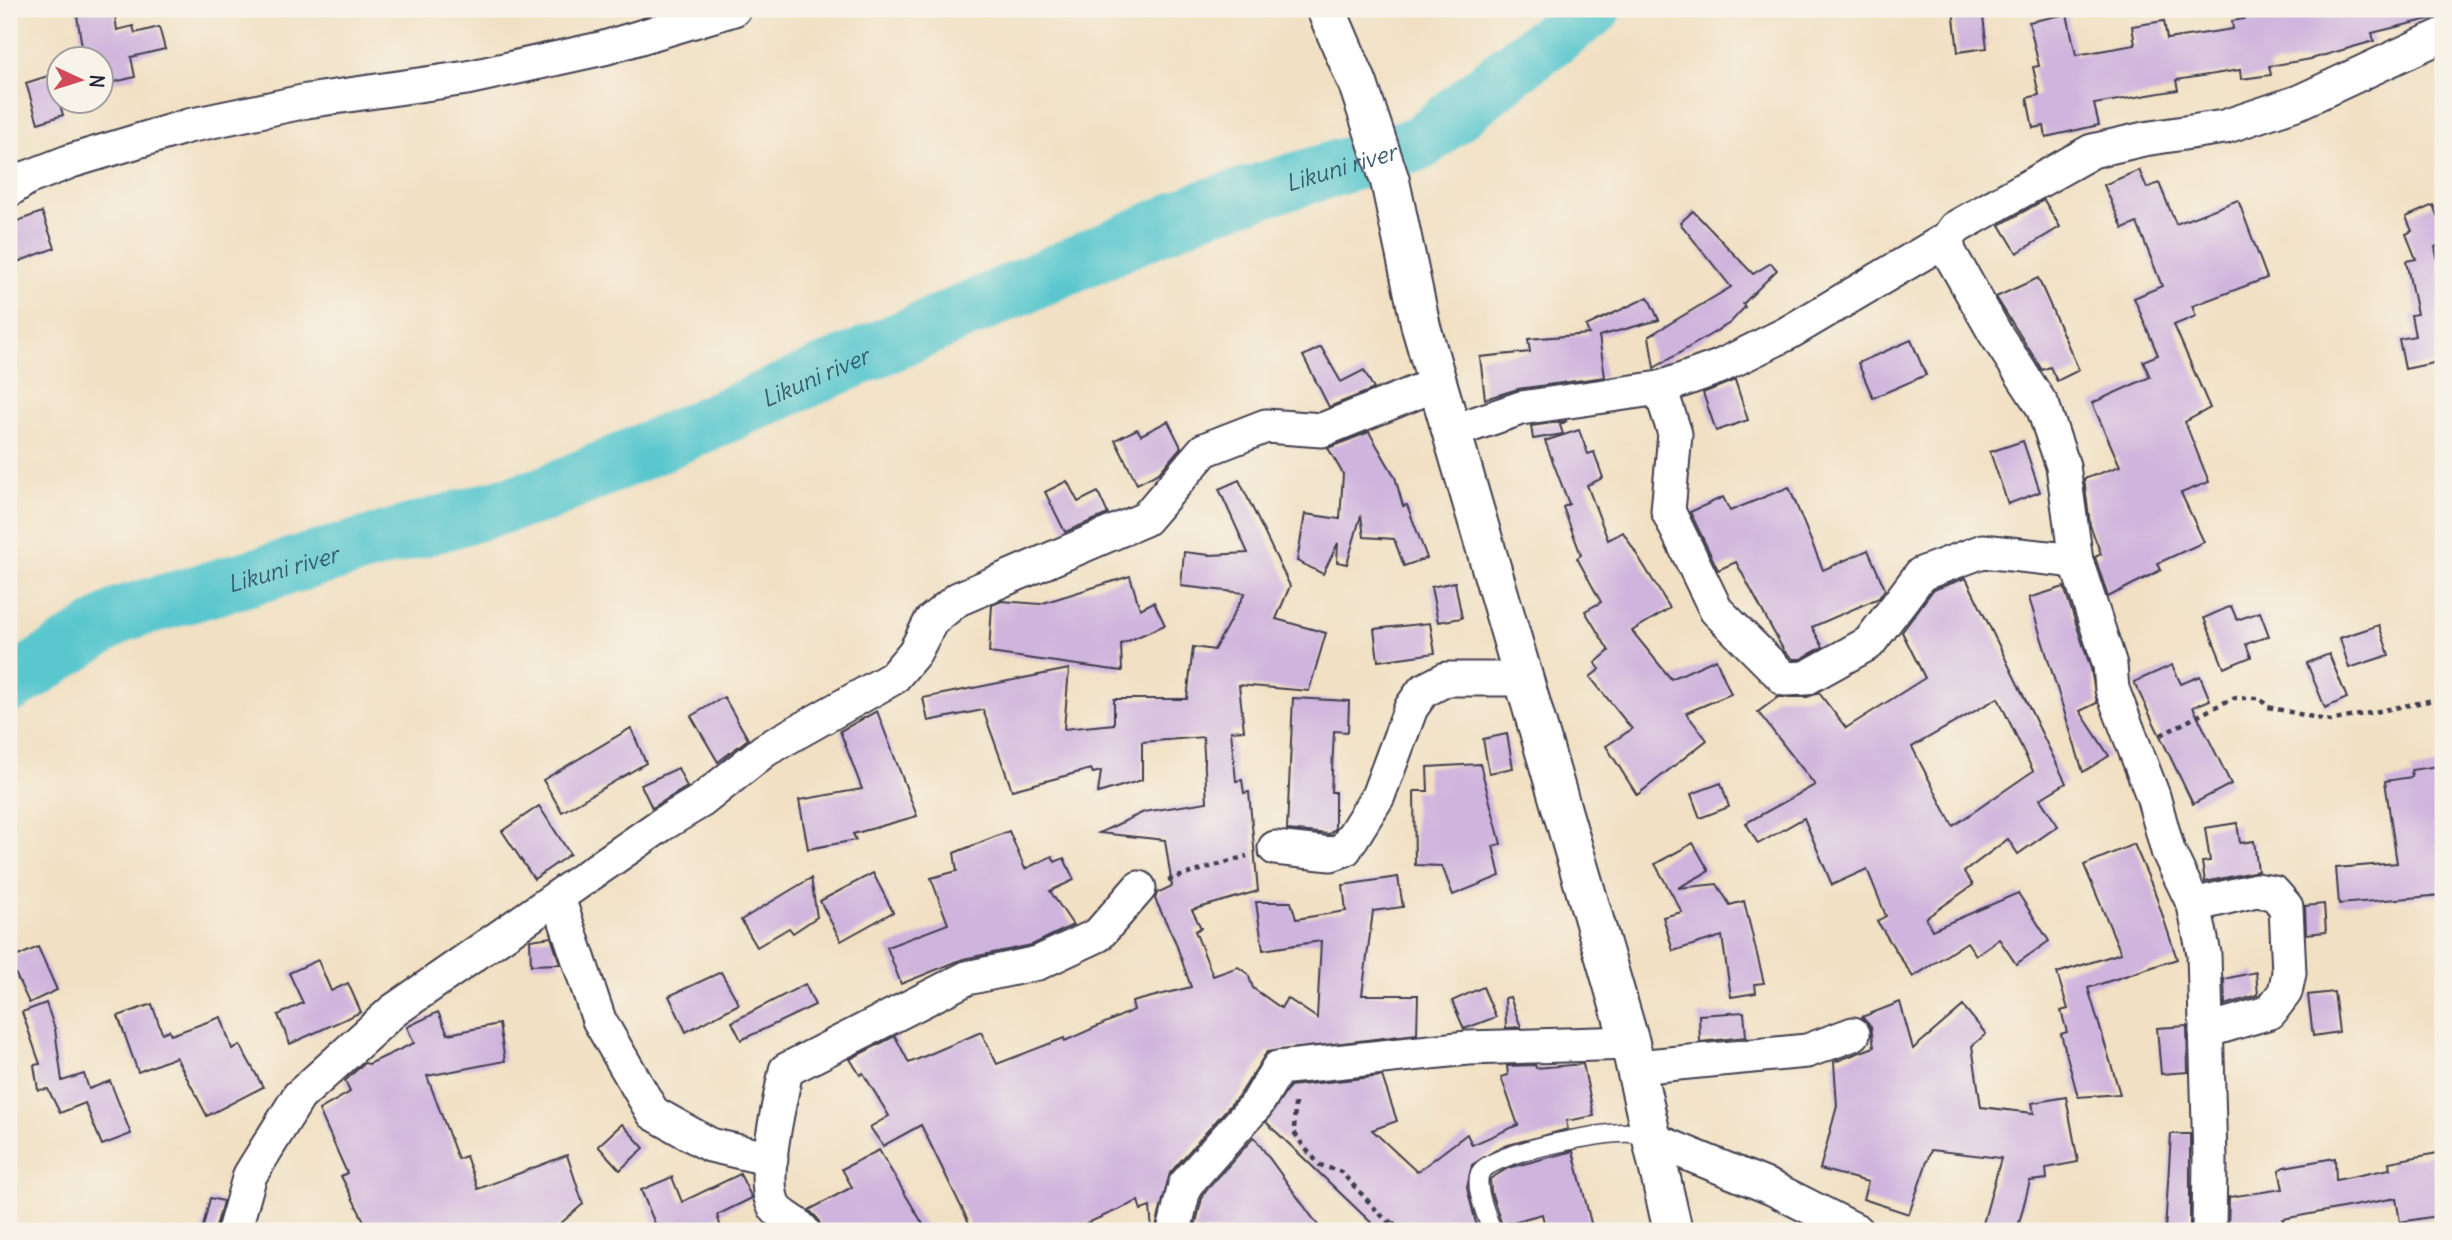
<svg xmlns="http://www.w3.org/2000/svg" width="2452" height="1240" font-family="Delius,sans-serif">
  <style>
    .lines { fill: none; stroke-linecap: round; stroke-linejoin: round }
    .river { stroke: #5ac7ce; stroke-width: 56 }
    .building { fill: #cfb4dd; fill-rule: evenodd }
    .service-casing { stroke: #413e4f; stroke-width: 21 }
    .minor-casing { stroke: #413e4f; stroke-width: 37 }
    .tertiary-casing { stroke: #413e4f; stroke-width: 42 }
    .path { stroke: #413e4f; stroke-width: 4.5; stroke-dasharray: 5 5; stroke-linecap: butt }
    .service { stroke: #fff; stroke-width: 18 }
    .minor { stroke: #fff; stroke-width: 33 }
    .tertiary { stroke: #fff; stroke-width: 38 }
    .labels { text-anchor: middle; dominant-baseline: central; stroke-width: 5; stroke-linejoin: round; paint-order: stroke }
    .water-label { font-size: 23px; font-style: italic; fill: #365c6e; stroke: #f7f3e8 }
  </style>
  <rect width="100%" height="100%" fill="#f7f3e8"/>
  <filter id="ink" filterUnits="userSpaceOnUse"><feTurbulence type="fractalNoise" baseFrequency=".0143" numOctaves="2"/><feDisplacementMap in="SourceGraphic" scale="14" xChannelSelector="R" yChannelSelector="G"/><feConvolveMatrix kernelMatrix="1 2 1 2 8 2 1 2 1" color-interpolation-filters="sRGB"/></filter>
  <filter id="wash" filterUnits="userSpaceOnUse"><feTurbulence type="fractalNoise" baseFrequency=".00686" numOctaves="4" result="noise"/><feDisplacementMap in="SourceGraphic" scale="28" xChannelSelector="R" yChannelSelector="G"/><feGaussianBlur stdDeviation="1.57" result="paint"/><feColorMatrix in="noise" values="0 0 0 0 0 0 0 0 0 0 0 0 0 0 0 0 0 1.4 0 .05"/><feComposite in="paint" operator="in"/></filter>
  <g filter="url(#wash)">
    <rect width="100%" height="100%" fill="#f1e0c3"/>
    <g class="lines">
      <path class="river" id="s1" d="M 9,686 L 122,614 L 545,494 L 1203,208 L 1420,143 L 1522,61 L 1593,9"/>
    </g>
    <g id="blocks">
      <g class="building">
        <path d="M 76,9 L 114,9 L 117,30 L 133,26 L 135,33 L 159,27 L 165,49 L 131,57 L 135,77 L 102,85 L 102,60 L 84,60 Z"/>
        <path d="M 1953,9 L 1982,9 L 1987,48 L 1958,52 Z"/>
        <path d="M 2242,9 L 2272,9 L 2273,14 L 2303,9 L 2432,9 L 2433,18 L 2372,33 L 2374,41 L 2311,59 L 2269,66 L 2271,75 L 2241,79 L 2240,70 L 2176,80 L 2178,90 L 2094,104 L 2099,125 L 2046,137 L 2044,126 L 2033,128 L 2027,98 L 2039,95 L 2033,67 L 2039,66 L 2029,22 L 2067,14 L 2076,55 L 2135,45 L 2132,26 L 2164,21 L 2167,39 L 2233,29 L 2232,21 L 2244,19 Z"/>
        <path d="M 51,75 L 63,115 L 38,123 L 26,83 Z"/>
        <path d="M 2139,170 L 2147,188 L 2159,183 L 2176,224 L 2238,200 L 2267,278 L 2192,306 L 2196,316 L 2174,325 L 2210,408 L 2185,422 L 2209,482 L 2181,493 L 2204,542 L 2158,563 L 2161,570 L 2108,597 L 2095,557 L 2101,554 L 2090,525 L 2084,479 L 2120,466 L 2092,403 L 2150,377 L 2143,361 L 2158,355 L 2134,298 L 2162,286 L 2137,223 L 2123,229 L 2104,185 Z"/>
        <path d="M 2044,200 L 2060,227 L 2017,253 L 2000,225 Z"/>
        <path d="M 2433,205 L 2439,220 L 2443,218 L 2443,243 L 2435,247 L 2443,287 L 2443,361 L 2405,369 L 2399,339 L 2415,336 L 2411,315 L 2417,314 L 2406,261 L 2416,259 L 2406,234 L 2412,231 L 2406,217 Z"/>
        <path d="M 1693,211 L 1753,274 L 1771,263 L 1777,270 L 1743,304 L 1745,307 L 1730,323 L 1654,368 L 1649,336 L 1731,287 L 1680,223 Z"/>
        <path d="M 42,212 L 55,248 L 9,265 L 9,224 Z"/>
        <path d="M 2038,278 L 2079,370 L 2057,381 L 2050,367 L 2042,370 L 1996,297 Z"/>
        <path d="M 1648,297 L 1659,320 L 1599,336 L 1605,377 L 1518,389 L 1485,399 L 1480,357 L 1530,352 L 1528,339 L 1589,334 L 1586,326 Z"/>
        <path d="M 1911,340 L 1926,375 L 1873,398 L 1858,363 Z"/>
        <path d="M 1321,347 L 1341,382 L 1364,370 L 1374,389 L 1329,407 L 1303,356 Z"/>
        <path d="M 1735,380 L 1748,420 L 1716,431 L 1703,393 Z"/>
        <path d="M 1168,421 L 1181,447 L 1159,473 L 1137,484 L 1115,440 L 1137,429 L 1141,435 Z"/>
        <path d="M 1567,421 L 1560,425 L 1563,434 L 1533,439 L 1531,426 Z"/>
        <path d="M 1579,430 L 1588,454 L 1594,452 L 1603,478 L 1587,485 L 1608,540 L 1623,532 L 1670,608 L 1632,631 L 1671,679 L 1716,659 L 1731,694 L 1686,713 L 1707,740 L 1637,795 L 1606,746 L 1632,729 L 1590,677 L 1600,669 L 1595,663 L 1609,651 L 1585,611 L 1601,602 L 1577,558 L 1581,555 L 1563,507 L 1569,504 L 1545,441 Z"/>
        <path d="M 1369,432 L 1395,477 L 1403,506 L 1407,505 L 1427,558 L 1404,566 L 1394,539 L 1364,537 L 1361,515 L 1347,564 L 1337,562 L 1338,543 L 1323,574 L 1297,561 L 1305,514 L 1340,519 L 1343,474 L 1328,448 Z"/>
        <path d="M 2023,441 L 2040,492 L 2008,504 L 1990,452 Z"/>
        <path d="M 1239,480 L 1290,586 L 1276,619 L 1326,633 L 1309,691 L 1239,685 L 1244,730 L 1231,731 L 1236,781 L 1242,780 L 1244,793 L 1249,792 L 1258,891 L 1192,910 L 1201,928 L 1195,931 L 1213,976 L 1238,967 L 1248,974 L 1253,988 L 1281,1008 L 1287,998 L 1317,1018 L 1321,941 L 1263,950 L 1256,902 L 1291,902 L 1296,919 L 1346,911 L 1343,885 L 1398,877 L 1403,907 L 1373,911 L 1362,995 L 1418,995 L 1417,1034 L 1267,1052 L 1241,1093 L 1170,1173 L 1155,1231 L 1152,1231 L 1150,1207 L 1141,1210 L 1138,1201 L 1069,1231 L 973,1231 L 921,1125 L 883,1146 L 870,1127 L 889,1116 L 863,1073 L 860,1075 L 850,1059 L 895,1036 L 909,1063 L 981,1032 L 997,1064 L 1064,1038 L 1065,1041 L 1134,1010 L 1132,1002 L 1191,987 L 1175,941 L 1155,899 L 1157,893 L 1172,886 L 1165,840 L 1099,833 L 1144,812 L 1207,802 L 1203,737 L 1142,742 L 1142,780 L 1098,793 L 1101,771 L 1093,773 L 1091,769 L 1012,790 L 983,710 L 928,721 L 923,698 L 1069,669 L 1064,729 L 1114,724 L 1114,699 L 1187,699 L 1193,647 L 1214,650 L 1245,593 L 1181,586 L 1184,552 L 1210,555 L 1248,553 L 1219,489 Z"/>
        <path d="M 1067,481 L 1078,502 L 1098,492 L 1108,514 L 1065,532 L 1045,492 Z"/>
        <path d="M 1789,487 L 1823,570 L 1868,550 L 1885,589 L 1879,598 L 1812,627 L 1823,647 L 1801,659 L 1793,659 L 1784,651 L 1736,562 L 1718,570 L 1690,512 L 1723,497 L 1730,511 Z"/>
        <path d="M 1130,576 L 1140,609 L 1154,602 L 1165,625 L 1121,644 L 1122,671 L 989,653 L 992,605 L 1002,601 L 1040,604 Z"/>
        <path d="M 1966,578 L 2066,783 L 2040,799 L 2058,826 L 2018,854 L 2008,839 L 1964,872 L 1973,885 L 1926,918 L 1932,930 L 2018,893 L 2049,941 L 2016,964 L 1999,939 L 1976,955 L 1967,942 L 1913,977 L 1877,921 L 1886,916 L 1867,869 L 1832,885 L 1804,818 L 1758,844 L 1746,823 L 1815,785 L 1758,712 L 1778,697 L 1807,697 L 1819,693 L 1846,728 L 1925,678 L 1902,632 L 1933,590 ZM 1998,698 L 2033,771 L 1953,826 L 1912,747 Z"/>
        <path d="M 1455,582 L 1462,618 L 1438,622 L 1431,587 Z"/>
        <path d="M 2064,587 L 2091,669 L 2097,703 L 2080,711 L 2109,756 L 2083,772 L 2029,598 Z"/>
        <path d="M 2231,606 L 2237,620 L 2260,612 L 2269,636 L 2246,644 L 2251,657 L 2224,668 L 2204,618 Z"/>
        <path d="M 1430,623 L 1435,653 L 1378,661 L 1374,629 Z"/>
        <path d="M 2379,625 L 2389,655 L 2349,668 L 2340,638 Z"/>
        <path d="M 2329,654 L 2347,698 L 2325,708 L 2307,663 Z"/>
        <path d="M 2172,665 L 2181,684 L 2200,676 L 2210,700 L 2193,707 L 2231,784 L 2193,804 L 2134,682 Z"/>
        <path d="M 724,697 L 748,739 L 718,762 L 691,716 Z"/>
        <path d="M 1293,698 L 1349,701 L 1348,732 L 1334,731 L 1331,792 L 1335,792 L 1335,829 L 1329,834 L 1287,830 Z"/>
        <path d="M 877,711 L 917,816 L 853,834 L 856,840 L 808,849 L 799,800 L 862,789 L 840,731 Z"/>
        <path d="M 631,728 L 646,763 L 562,812 L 543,780 Z"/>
        <path d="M 1507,734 L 1513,768 L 1489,773 L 1483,739 Z"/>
        <path d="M 1480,764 L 1501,844 L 1493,846 L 1500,876 L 1453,895 L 1442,866 L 1415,865 L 1414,791 L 1428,791 L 1427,767 Z"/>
        <path d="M 2439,766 L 2443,790 L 2443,895 L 2339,904 L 2336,868 L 2397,863 L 2385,781 L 2412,777 L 2411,770 Z"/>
        <path d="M 678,768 L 687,787 L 652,808 L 641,785 Z"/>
        <path d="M 1721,783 L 1729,807 L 1700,818 L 1691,794 Z"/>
        <path d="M 539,806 L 570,854 L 534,879 L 502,831 Z"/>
        <path d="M 2237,823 L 2240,843 L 2254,841 L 2258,871 L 2205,882 L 2202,862 L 2210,861 L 2205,828 Z"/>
        <path d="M 1009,831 L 1025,869 L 1052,856 L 1055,862 L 1064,858 L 1074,880 L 1050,891 L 1073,925 L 1032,945 L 963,959 L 901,984 L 887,947 L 948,924 L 931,878 L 957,871 L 954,853 Z"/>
        <path d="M 1693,843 L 1709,871 L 1678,888 L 1717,884 L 1730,905 L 1744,901 L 1764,983 L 1755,984 L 1756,993 L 1731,997 L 1722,936 L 1673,951 L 1663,917 L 1682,912 L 1655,864 Z"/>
        <path d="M 2134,844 L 2154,890 L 2177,959 L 2088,988 L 2120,1094 L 2078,1097 L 2061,1034 L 2067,1032 L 2061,1011 L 2068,1009 L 2057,973 L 2121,953 L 2084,865 Z"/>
        <path d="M 873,873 L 893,912 L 841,941 L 820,901 Z"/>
        <path d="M 811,878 L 817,917 L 793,933 L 789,928 L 757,947 L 741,920 Z"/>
        <path d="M 2324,904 L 2326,932 L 2306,934 L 2305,906 Z"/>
        <path d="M 551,937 L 560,964 L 531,965 L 530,940 Z"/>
        <path d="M 38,947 L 57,990 L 29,1003 L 9,960 Z"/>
        <path d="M 318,960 L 331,991 L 348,983 L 361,1012 L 290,1044 L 278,1015 L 303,1003 L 289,973 Z"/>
        <path d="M 721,972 L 739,1004 L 686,1032 L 669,996 Z"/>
        <path d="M 2256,972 L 2258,995 L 2225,1005 L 2224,979 Z"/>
        <path d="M 805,984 L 815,1005 L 741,1040 L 732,1022 Z"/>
        <path d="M 1483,987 L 1496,1017 L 1464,1029 L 1452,1001 Z"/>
        <path d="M 2334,992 L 2339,1032 L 2313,1036 L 2308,995 Z"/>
        <path d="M 1510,997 L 1521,1027 L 1506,1028 L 1505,998 Z"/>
        <path d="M 1900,1002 L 1913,1049 L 1963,1006 L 1986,1034 L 1972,1046 L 1981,1107 L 2034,1113 L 2032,1103 L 2066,1097 L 2078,1162 L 2046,1168 L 2047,1179 L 2030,1181 L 2017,1231 L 1981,1231 L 2001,1158 L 1931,1150 L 1909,1214 L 1863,1199 L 1868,1182 L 1820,1169 L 1837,1106 L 1834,1062 L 1874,1047 L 1871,1027 L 1862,1017 Z"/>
        <path d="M 46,1003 L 55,1029 L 62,1081 L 84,1074 L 89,1089 L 110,1081 L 131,1134 L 102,1145 L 85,1103 L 60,1113 L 48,1089 L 38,1090 L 34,1065 L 40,1064 L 22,1012 Z"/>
        <path d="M 152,1004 L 162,1033 L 169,1030 L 171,1035 L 221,1017 L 232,1049 L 240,1045 L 263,1087 L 207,1116 L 176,1057 L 138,1072 L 118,1016 Z"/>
        <path d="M 438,1012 L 448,1034 L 499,1024 L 505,1061 L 427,1076 L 458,1159 L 466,1156 L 478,1189 L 567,1155 L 583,1204 L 552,1231 L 369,1231 L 341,1176 L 347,1173 L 319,1110 L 350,1092 L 345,1081 L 364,1063 L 369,1064 L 414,1043 L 407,1027 Z"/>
        <path d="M 1744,1012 L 1746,1037 L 1700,1042 L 1699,1015 Z"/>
        <path d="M 2187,1026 L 2188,1072 L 2161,1074 L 2157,1028 Z"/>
        <path d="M 1583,1064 L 1594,1116 L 1566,1121 L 1568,1129 L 1501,1147 L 1472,1165 L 1467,1188 L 1478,1231 L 1402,1231 L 1391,1220 L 1380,1231 L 1266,1122 L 1290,1086 L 1382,1076 L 1397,1121 L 1372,1130 L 1417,1172 L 1467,1134 L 1472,1145 L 1518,1125 L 1501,1077 L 1508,1075 L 1507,1066 L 1535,1065 L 1536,1068 Z"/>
        <path d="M 622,1124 L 644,1148 L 620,1170 L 598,1146 Z"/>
        <path d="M 2171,1134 L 2190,1134 L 2190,1231 L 2165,1231 Z"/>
        <path d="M 1254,1137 L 1322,1231 L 1194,1231 L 1203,1194 Z"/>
        <path d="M 879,1150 L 927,1231 L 822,1231 L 818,1219 L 809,1210 L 852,1187 L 842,1169 Z"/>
        <path d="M 1573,1151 L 1593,1231 L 1546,1231 L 1542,1214 L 1502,1225 L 1491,1192 L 1490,1179 L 1508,1168 Z"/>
        <path d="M 2443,1152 L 2443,1215 L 2400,1222 L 2396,1198 L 2283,1219 L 2284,1231 L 2228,1231 L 2229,1197 L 2283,1189 L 2279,1170 L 2284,1167 L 2335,1158 L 2336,1180 L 2390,1169 L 2389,1162 Z"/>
        <path d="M 740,1174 L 752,1198 L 717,1215 L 722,1231 L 658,1231 L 641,1190 L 672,1177 L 682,1202 Z"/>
        <path d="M 210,1198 L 223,1201 L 215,1231 L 202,1231 Z"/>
      </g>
    </g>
  </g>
  <g filter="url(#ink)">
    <use href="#blocks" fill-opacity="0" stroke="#413e4f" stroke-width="2"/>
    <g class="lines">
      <defs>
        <path id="service" d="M 1492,1231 C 1487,1216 1474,1188 1480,1173 C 1489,1153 1609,1130 1631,1133 C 1638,1133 1646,1137 1652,1139"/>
        <g id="minor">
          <path d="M 9,190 L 27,178 L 71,161 L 188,126 L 307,101 L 467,78 L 604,48 L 734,9"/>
          <path d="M 1660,388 L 1675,434 L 1668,511 L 1716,610 L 1785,679 L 1806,678 L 1869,643 L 1921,574 L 1983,551 L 2076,561"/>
          <path d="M 1451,432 L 1521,408 L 1660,388 L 1719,367 L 1788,333 L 1947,239"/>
          <path d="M 1275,848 L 1331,854 L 1345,849 L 1378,796 L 1411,708 L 1423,691 L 1446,679 L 1522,679"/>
          <path d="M 558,898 L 599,1020 L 653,1113 L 710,1145 L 771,1159"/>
          <path d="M 2194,905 L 2256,890 L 2274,893 L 2286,907 L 2289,973 L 2285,992 L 2270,1012 L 2206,1031"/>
          <path d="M 1636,1067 L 1807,1051 L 1853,1034"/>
          <path d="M 1654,1140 L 1772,1188 L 1857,1231"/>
          <path d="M 234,1231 L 250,1175 L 299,1096 L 393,1011 L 661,825 L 701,801 L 765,750 L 893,678 L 915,652 L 931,621 L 958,599 L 1145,519 L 1204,450 L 1266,426 L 1322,430 L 1437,384"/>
          <path d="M 803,1231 C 795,1219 777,1217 772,1201 C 762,1172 780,1102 786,1070 L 967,978 L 1038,963 L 1098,935 L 1139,888"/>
          <path d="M 1174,1231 L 1185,1185 L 1257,1104 L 1278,1068 L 1468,1048 L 1630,1043"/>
          <path d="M 2209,1231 L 2210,1158 L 2204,954 L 2194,905 L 2168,851 L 2153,796 L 2112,689 L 2110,665 L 2076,561 L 2063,466 L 2043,407 L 1995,333 L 1949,252 L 1947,239 L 1955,228 L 2092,151 L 2144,139 L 2224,127 L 2299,102 L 2443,35"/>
        </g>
        <path id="tertiary" d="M 1326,9 L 1358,84 L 1390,181 L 1421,327 L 1630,1043 L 1673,1231"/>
      </defs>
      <use href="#service" class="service-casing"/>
      <use href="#minor" class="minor-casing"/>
      <use href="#tertiary" class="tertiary-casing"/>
      <g class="path">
        <path d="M 2161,735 L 2233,698 L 2259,698 L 2268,707 L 2330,721 L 2443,698"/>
        <path d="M 1168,880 L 1247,856"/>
        <path d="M 1295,1103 L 1294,1132 L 1304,1147 L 1320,1165 L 1341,1172 L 1396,1231"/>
      </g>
      <use href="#service" class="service"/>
      <use href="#minor" class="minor"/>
      <use href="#tertiary" class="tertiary"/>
    </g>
  </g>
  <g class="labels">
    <g class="water-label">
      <text stroke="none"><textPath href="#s1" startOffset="1435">Likuni river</textPath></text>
      <text stroke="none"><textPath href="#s1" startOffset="868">Likuni river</textPath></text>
      <text stroke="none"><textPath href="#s1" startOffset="301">Likuni river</textPath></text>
    </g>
  </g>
  <rect width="2452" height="1240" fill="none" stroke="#f7f3e8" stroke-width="35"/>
  <g transform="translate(80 80) rotate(94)"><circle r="33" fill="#f7f3e8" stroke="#a29fa3" stroke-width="2"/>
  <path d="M0-5L12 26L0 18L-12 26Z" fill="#d1495b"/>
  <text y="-10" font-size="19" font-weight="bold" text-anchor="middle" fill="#22223b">N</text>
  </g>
</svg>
